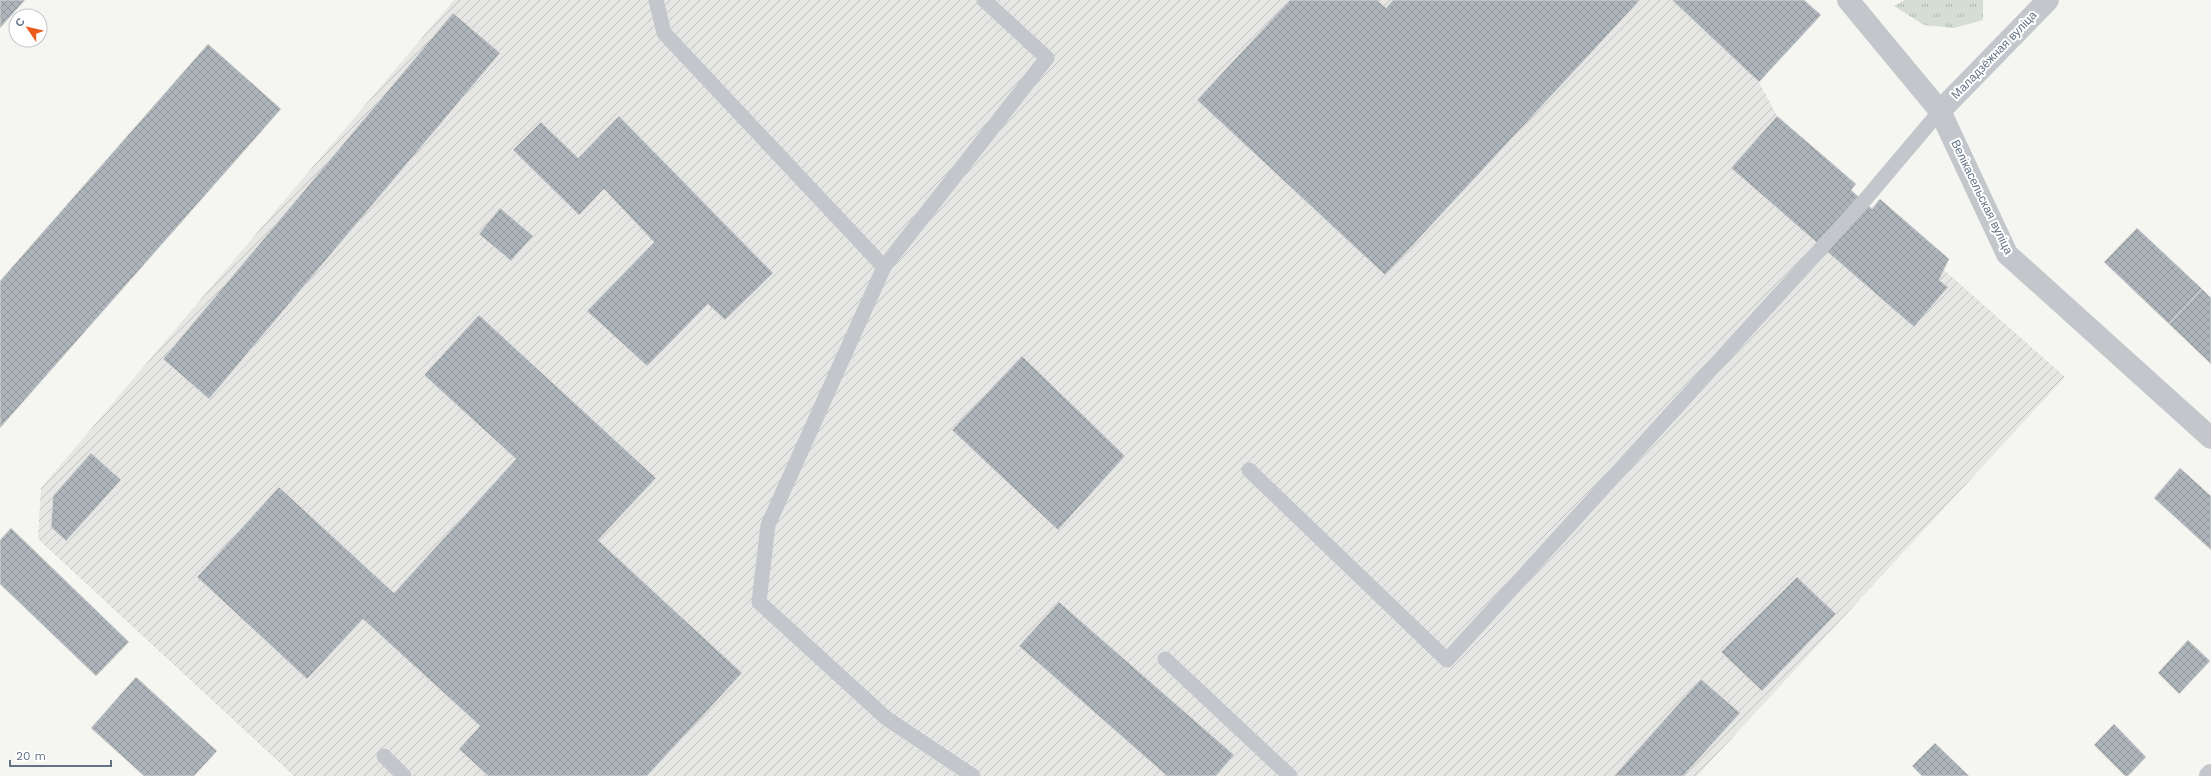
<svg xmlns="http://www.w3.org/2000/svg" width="2211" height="776" font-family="'Work Sans',sans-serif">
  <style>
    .industrial { fill: url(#industrial-furrows) }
    .grass { fill: url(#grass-tufts) }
    .building { fill: url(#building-cross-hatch); stroke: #d7d7d4 }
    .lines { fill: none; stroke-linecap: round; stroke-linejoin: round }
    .service { stroke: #c3c6ca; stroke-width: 15 }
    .minor { stroke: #c3c6ca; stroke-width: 22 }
    .labels { text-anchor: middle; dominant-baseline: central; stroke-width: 4; stroke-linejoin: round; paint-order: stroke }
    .street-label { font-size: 12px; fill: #637384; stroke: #fff }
  </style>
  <defs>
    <pattern id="industrial-furrows" width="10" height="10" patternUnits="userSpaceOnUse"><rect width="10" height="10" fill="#e6e7e5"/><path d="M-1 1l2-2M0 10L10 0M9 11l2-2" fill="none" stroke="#bec0bf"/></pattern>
    <pattern id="grass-tufts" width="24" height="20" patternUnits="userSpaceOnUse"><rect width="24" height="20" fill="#d6ddd2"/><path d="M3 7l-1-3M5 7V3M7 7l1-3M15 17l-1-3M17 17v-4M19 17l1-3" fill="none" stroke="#b1b8b0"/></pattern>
    <pattern id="building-cross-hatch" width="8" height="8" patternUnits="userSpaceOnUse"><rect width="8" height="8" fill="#adb4ba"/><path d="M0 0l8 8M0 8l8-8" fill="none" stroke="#90979d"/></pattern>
  </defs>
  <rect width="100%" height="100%" fill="#f5f6f1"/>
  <path class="industrial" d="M 454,0 L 1804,0 L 1821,15 L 1759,82 L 1777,116 L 1856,184 L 1851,190 L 1872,208 L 1880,199 L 1949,259 L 1944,270 L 2065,377 L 1697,776 L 294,776 L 38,539 L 41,488 Z"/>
  <path class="grass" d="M 1905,0 L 1983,0 L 1983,20 L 1954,28 L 1924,25 L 1894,6 Z"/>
  <g class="building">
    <path d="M 0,0 L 25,0 L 0,28 Z"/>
    <path d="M 1290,0 L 1377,0 L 1386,8 L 1393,0 L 1640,0 L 1385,275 L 1197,100 Z"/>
    <path d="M 1672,0 L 1804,0 L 1821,15 L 1759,82 Z"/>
    <path d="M 453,13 L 500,53 L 209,399 L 163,359 Z"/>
    <path d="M 208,44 L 281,109 L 0,428 L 0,281 Z"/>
    <path d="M 619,116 L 773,273 L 725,320 L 708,304 L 647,366 L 587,311 L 654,242 L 604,189 L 579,215 L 513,150 L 541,122 L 578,158 Z"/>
    <path d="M 1777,116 L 1856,184 L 1851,190 L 1872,209 L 1880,199 L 1949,259 L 1939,280 L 1948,287 L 1914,327 L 1731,168 Z"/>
    <path d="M 500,208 L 533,236 L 511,261 L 479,234 Z"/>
    <path d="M 2137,228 L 2202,289 L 2169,324 L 2104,262 Z"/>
    <path d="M 2202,289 L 2211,298 L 2211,364 L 2169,324 Z"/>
    <path d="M 479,315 L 656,478 L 598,540 L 742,673 L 647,776 L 488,776 L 459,749 L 480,726 L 363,619 L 307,679 L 197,577 L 279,487 L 394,593 L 516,459 L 424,375 Z"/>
    <path d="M 1022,356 L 1125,456 L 1058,530 L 952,430 Z"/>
    <path d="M 91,453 L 121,480 L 66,541 L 51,527 L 53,496 Z"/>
    <path d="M 2180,468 L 2211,496 L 2211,550 L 2154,498 Z"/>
    <path d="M 11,528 L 129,642 L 96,676 L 0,584 L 0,540 Z"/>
    <path d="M 1797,577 L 1836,614 L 1762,691 L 1721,652 Z"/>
    <path d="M 1059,602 L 1234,755 L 1216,776 L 1167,776 L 1019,646 Z"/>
    <path d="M 2188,640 L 2210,661 L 2179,694 L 2158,673 Z"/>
    <path d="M 136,677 L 217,751 L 194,776 L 144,776 L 91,728 Z"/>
    <path d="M 1701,679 L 1740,713 L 1683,776 L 1614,776 Z"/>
    <path d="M 2114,724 L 2146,757 L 2128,776 L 2125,776 L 2094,745 Z"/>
    <path d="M 1935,743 L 1969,776 L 1922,776 L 1912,766 Z"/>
  </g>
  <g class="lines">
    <g class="service">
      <path d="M 656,0 L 664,33 L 884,267"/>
      <path d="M 1249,470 L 1447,660 L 1864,201 L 1940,111"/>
      <path d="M 1165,659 L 1290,776"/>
      <path d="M 384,756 L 404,776"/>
      <path d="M 973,776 L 886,718 L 759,602 L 768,525 L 884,267 L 1047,58 L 984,0"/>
    </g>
    <g class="minor">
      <path d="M 1848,0 L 1940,111 L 2007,254 L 2211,438"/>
      <path d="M 1940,111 L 2048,0"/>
      <path d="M 2210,776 L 2211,775"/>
    </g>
  </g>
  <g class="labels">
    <g class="street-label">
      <text transform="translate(1994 55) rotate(-46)">Маладзёжная вуліца</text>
      <text transform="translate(1982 197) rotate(64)">Велікасельская вуліца</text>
    </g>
  </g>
  <g transform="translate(28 28) rotate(305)"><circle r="19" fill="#ffffff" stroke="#c1c7ce"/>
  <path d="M0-3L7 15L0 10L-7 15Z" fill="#eb5c1c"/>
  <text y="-6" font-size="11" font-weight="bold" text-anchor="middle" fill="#637384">С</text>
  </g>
  <path d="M10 760v6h101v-6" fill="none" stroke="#637384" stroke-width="2"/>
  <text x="16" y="760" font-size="12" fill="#637384" stroke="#ffffff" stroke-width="3" paint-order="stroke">20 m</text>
</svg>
